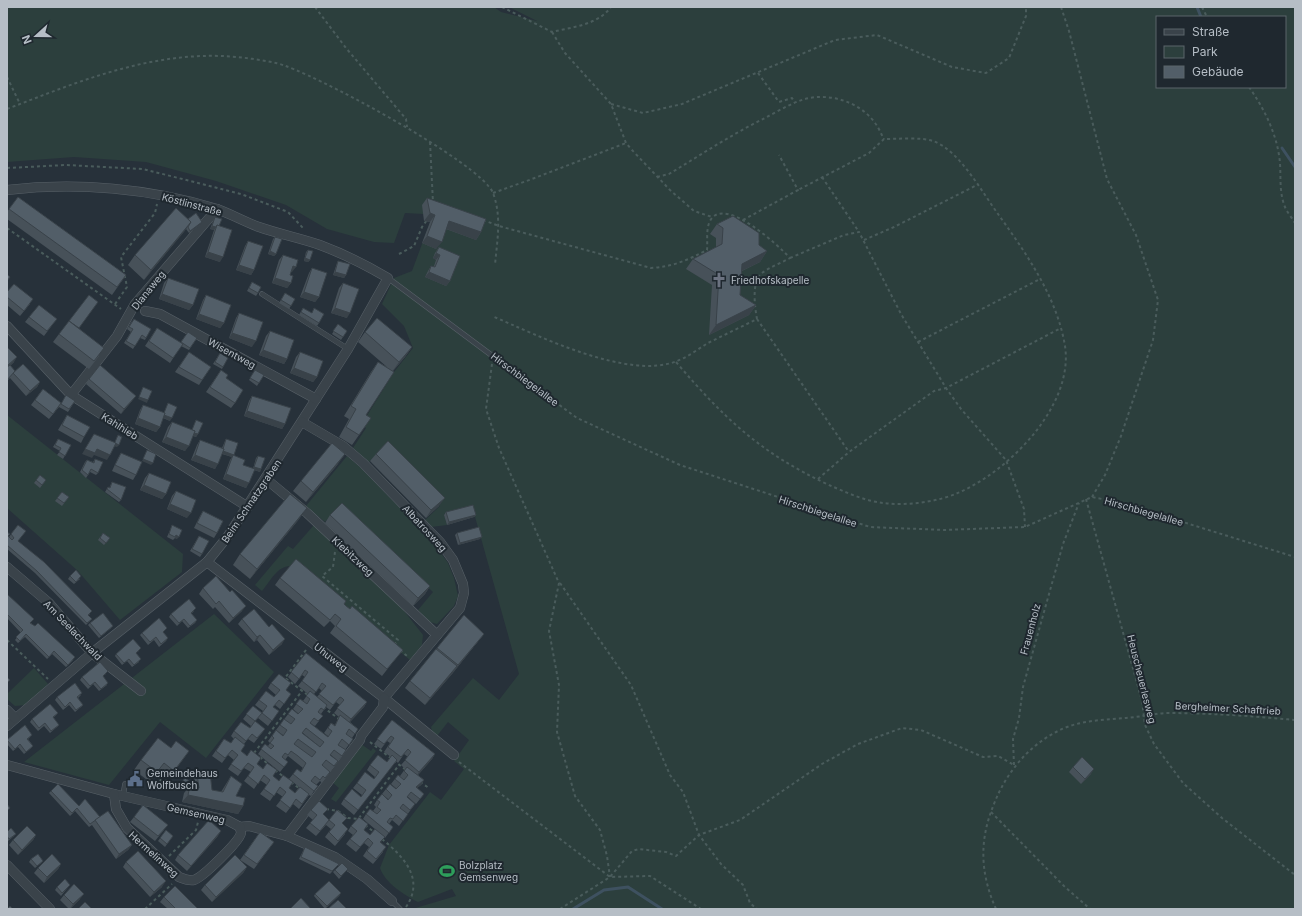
<svg xmlns="http://www.w3.org/2000/svg" width="1302" height="916" font-family="Inter,sans-serif">
  <style>
    .green { fill: #2c3f3d; fill-rule: evenodd }
    .lines { fill: none; stroke-linecap: round; stroke-linejoin: round }
    .stream { stroke: #3e5160; stroke-width: 3 }
    .service-casing { stroke: #586168; stroke-width: 5.5 }
    .minor-casing { stroke: #586168; stroke-width: 10 }
    .path { stroke: #4a5c5c; stroke-width: 2; stroke-dasharray: 3 3; stroke-linecap: butt }
    .service { stroke: #3a434a; stroke-width: 4.5 }
    .minor { stroke: #3a434a; stroke-width: 9 }
    .wall { fill: #475159; fill-rule: evenodd }
    .shaded-wall { fill: #394249 }
    .building { fill: #525e68; stroke: #394249; fill-rule: evenodd }
    .labels { text-anchor: middle; dominant-baseline: central; stroke-width: 4; stroke-linejoin: round; paint-order: stroke }
    .street-label { font-size: 10px; fill: #b6bec6; stroke: #1f282f }
    .poi-label { font-size: 10px; fill: #b6bec6; stroke: #1f282f; text-anchor: start }
  </style>
  <rect width="100%" height="100%" fill="#27313a"/>
  <g class="green">
    <path d="M 7,7 L 494,7 L 501,12 L 537,21 L 509,7 L 1295,7 L 1295,909 L 412,909 L 456,896 L 452,889 L 418,902 C 404,895 385,883 380,868 L 389,845 L 430,792 L 441,800 L 464,769 L 454,761 L 469,740 L 448,722 L 437,736 L 432,732 L 431,727 L 473,678 L 499,700 L 519,674 L 472,506 L 444,514 L 447,525 L 431,527 L 425,520 L 440,506 L 383,448 L 369,462 L 353,448 L 366,428 L 362,425 L 363,422 L 394,372 L 413,348 L 404,326 L 382,304 L 394,278 L 412,271 L 432,217 L 423,214 L 405,213 L 394,243 L 374,242 L 327,229 L 286,205 L 216,181 L 146,162 L 74,157 L 7,162 ZM 1157,17 L 1285,17 L 1285,87 L 1157,87 Z"/>
    <path d="M 7,415 L 183,554 L 182,572 L 120,620 L 78,571 L 7,508 Z"/>
    <path d="M 347,456 L 361,468 L 433,542 L 448,563 L 454,578 L 458,596 L 454,606 L 437,624 L 430,622 L 418,610 L 433,592 L 341,505 L 325,522 L 306,506 Z"/>
    <path d="M 314,525 L 401,607 L 423,635 L 422,645 L 410,660 L 299,568 C 280,560 273,578 262,591 L 255,585 L 288,546 L 293,549 Z"/>
    <path d="M 214,614 L 274,672 L 206,758 L 160,722 L 109,785 L 24,762 Z"/>
    <path d="M 34,668 L 48,684 L 26,705 L 15,706 L 7,699 L 7,694 Z"/>
    <path d="M 361,744 L 371,751 L 373,748 L 376,751 L 336,802 L 331,799 L 339,788 L 332,782 Z"/>
  </g>
  <g class="lines">
    <g class="stream">
      <path d="M 1197,7 L 1201,17"/>
      <path d="M 1282,148 L 1295,167"/>
      <path d="M 573,909 L 604,890 L 628,887 L 662,909"/>
    </g>
    <defs>
      <g id="service">
        <path d="M 388,278 L 510,369"/>
        <path d="M 262,294 L 348,349"/>
        <path d="M 123,796 L 125,784"/>
        <path d="M 392,901 L 400,909"/>
      </g>
      <g id="minor">
        <path d="M 7,190 C 76,182 150,188 217,209 C 231,214 245,222 259,227 C 279,234 300,238 320,245 C 344,254 366,265 388,278 L 348,349 L 228,536 L 207,562 L 92,653 L 7,726"/>
        <path d="M 145,311 L 160,314 L 316,399"/>
        <path d="M 7,326 L 71,395 L 248,507"/>
        <path d="M 71,395 L 117,336 L 135,304 L 217,209"/>
        <path d="M 302,422 L 343,446 L 363,463 L 440,542 L 453,560 L 463,584 L 464,593 L 460,608 L 384,698"/>
        <path d="M 266,479 L 307,513 L 437,635"/>
        <path d="M 207,562 L 384,698 L 454,755"/>
        <path d="M 7,567 L 49,603 L 92,653 L 141,691"/>
        <path d="M 7,710 L 15,718"/>
        <path d="M 7,765 L 114,794 L 227,820 L 240,827 L 249,826 L 287,836 L 335,857 L 367,879 L 392,901"/>
        <path d="M 114,794 L 116,809 L 127,828 L 179,877 C 184,879 189,881 194,880 C 203,877 239,842 241,833 C 241,831 240,829 240,827"/>
        <path d="M 287,836 L 360,740 L 361,736 L 383,707 L 384,698"/>
        <path d="M 7,865 L 50,909"/>
      </g>
    </defs>
    <use href="#service" class="service-casing"/>
    <use href="#minor" class="minor-casing"/>
    <g class="path">
      <path d="M 315,7 L 346,48 L 406,119 L 407,127"/>
      <path d="M 502,7 L 552,32 C 572,27 598,25 611,7"/>
      <path d="M 1061,7 L 1069,31 L 1107,179 L 1136,235 L 1158,300 L 1153,340 L 1121,436 L 1105,475 L 1092,497"/>
      <path d="M 1202,7 L 1207,17"/>
      <path d="M 552,32 L 565,53 L 611,104 L 626,143 L 631,149 L 670,190 L 694,211 L 712,217"/>
      <path d="M 758,73 L 779,102 L 792,98 L 795,103"/>
      <path d="M 7,77 L 20,104"/>
      <path d="M 1249,87 C 1263,107 1275,130 1279,155 C 1282,172 1278,190 1285,207 C 1287,212 1292,218 1295,223"/>
      <path d="M 611,104 L 643,113 L 682,104 L 835,40 L 877,35 L 952,67 L 986,73 L 1009,58 L 1026,16 L 1026,7"/>
      <path d="M 7,109 C 70,85 134,58 203,56 C 226,55 252,58 276,63 C 311,71 481,163 493,193 C 502,217 497,241 495,265"/>
      <path d="M 430,142 L 433,203"/>
      <path d="M 7,168 L 66,165 L 143,169 L 241,194 L 288,212 L 303,228 L 303,230"/>
      <path d="M 657,177 L 669,174 C 699,156 729,136 761,120 C 773,114 786,106 799,101 C 824,91 859,100 875,123 C 879,128 881,134 884,139"/>
      <path d="M 822,177 L 859,232"/>
      <path d="M 493,193 L 532,179 L 626,143"/>
      <path d="M 483,220 L 499,226 L 651,268 C 672,267 688,260 707,250 C 708,241 705,226 712,218 C 728,199 778,245 790,258 C 781,263 770,267 762,273 C 751,281 755,308 757,319 C 741,327 724,335 708,343 C 698,349 688,357 677,361 C 629,381 537,335 492,316"/>
      <path d="M 743,220 L 798,190 L 779,155"/>
      <path d="M 7,228 L 121,309"/>
      <path d="M 864,240 L 894,227 L 977,185"/>
      <path d="M 399,254 L 414,246 L 422,227 L 427,220"/>
      <path d="M 790,258 L 844,235 L 859,232 L 901,314 L 946,388 L 961,409 L 1006,460 L 1024,509 L 1025,527"/>
      <path d="M 115,304 L 127,287 L 121,257 L 155,213 L 157,204"/>
      <path d="M 757,319 L 849,452"/>
      <path d="M 918,342 L 1040,279"/>
      <path d="M 676,362 C 724,418 760,453 829,485 C 845,492 865,501 883,503 C 908,506 938,502 960,492 C 1010,470 1074,405 1065,346 C 1057,297 1026,253 998,214 C 982,192 959,150 933,141 C 922,137 897,139 884,139 L 869,153 L 798,190"/>
      <path d="M 492,364 L 486,409 L 499,448 L 559,583 L 549,631 L 559,685 L 557,732 L 575,796 L 600,830 L 607,856 L 610,877"/>
      <path d="M 516,373 L 577,418 L 680,465 L 870,527 L 944,530 L 1025,527 L 1092,497 L 1122,503 L 1295,557"/>
      <path d="M 818,479 L 849,452 L 934,391 L 946,388 L 1061,328"/>
      <path d="M 1086,499 L 1142,701 L 1145,725 L 1154,744 L 1183,783 L 1222,818 L 1295,875"/>
      <path d="M 335,552 L 333,567 L 322,576 L 398,640 L 395,644"/>
      <path d="M 560,583 L 631,685 L 670,775 L 683,792 L 699,835 L 721,864 L 743,885 L 750,903 L 757,909"/>
      <path d="M 7,640 L 48,679"/>
      <path d="M 306,650 L 285,678 L 309,696"/>
      <path d="M 400,650 L 407,656"/>
      <path d="M 323,707 L 339,719"/>
      <path d="M 370,742 L 406,770"/>
      <path d="M 254,753 L 302,691"/>
      <path d="M 260,757 L 269,765"/>
      <path d="M 459,762 L 610,877 L 650,876 L 701,909"/>
      <path d="M 1014,765 L 1013,739 L 1019,718 L 1023,687 L 1063,544 L 1079,503"/>
      <path d="M 275,770 L 284,777"/>
      <path d="M 156,775 L 163,783"/>
      <path d="M 291,782 L 300,789"/>
      <path d="M 420,782 L 429,788"/>
      <path d="M 326,809 L 338,811 L 348,818 L 359,819"/>
      <path d="M 991,812 L 1064,886 L 1090,909"/>
      <path d="M 359,818 L 399,765"/>
      <path d="M 365,825 L 374,832"/>
      <path d="M 382,839 C 404,857 425,879 406,907"/>
      <path d="M 169,856 L 196,830 L 198,822"/>
      <path d="M 145,909 L 172,884"/>
      <path d="M 560,909 L 610,877 L 632,851 L 639,849 L 666,852 L 676,856 L 699,835 L 740,820 L 822,764 L 858,744 L 902,728 L 921,730 L 983,757 L 998,756 L 1014,765"/>
      <path d="M 996,909 C 980,873 979,840 994,804 C 1006,773 1028,746 1058,731 C 1079,720 1104,720 1126,718 C 1139,717 1152,714 1165,713 C 1209,713 1252,716 1295,720"/>
    </g>
    <use href="#service" class="service"/>
    <use href="#minor" class="minor"/>
  </g>
  <g class="wall">
    <path d="M 18,197 L 126,275 L 112,295 L 7,219 L 7,212 Z"/>
    <path d="M 427,198 L 481,232 L 476,240 L 446,229 L 436,249 L 422,243 L 430,222 L 424,221 L 422,205 Z"/>
    <path d="M 215,217 L 219,226 L 220,262 L 205,257 L 214,230 L 210,229 L 214,219 Z"/>
    <path d="M 188,219 L 200,225 L 189,233 L 186,229 L 144,280 L 128,265 L 135,255 Z"/>
    <path d="M 717,224 L 759,245 L 767,251 L 760,262 L 742,271 L 740,295 L 756,305 L 749,315 L 709,335 L 712,285 L 686,269 L 693,259 L 716,247 L 716,238 L 710,234 Z"/>
    <path d="M 275,237 L 276,254 L 274,256 L 268,254 L 273,239 Z"/>
    <path d="M 248,241 L 254,270 L 251,275 L 236,270 L 245,246 Z"/>
    <path d="M 439,247 L 450,281 L 446,286 L 425,277 L 428,271 L 431,266 L 434,266 L 436,260 L 433,258 L 435,253 Z"/>
    <path d="M 308,250 L 310,260 L 308,262 L 304,261 L 306,252 Z"/>
    <path d="M 283,255 L 292,272 L 291,272 L 290,275 L 291,283 L 287,288 L 272,283 L 279,260 Z"/>
    <path d="M 338,261 L 346,275 L 344,278 L 333,275 L 337,263 Z"/>
    <path d="M 312,268 L 319,297 L 315,302 L 300,297 L 309,273 Z"/>
    <path d="M 168,278 L 193,305 L 189,310 L 159,299 L 164,283 Z"/>
    <path d="M 252,282 L 258,293 L 256,296 L 247,291 Z"/>
    <path d="M 343,283 L 347,318 L 331,313 L 339,288 Z"/>
    <path d="M 7,292 L 30,304 L 20,316 L 7,305 Z"/>
    <path d="M 285,293 L 295,299 L 289,309 L 279,303 Z"/>
    <path d="M 206,295 L 224,323 L 220,328 L 196,319 L 203,300 Z"/>
    <path d="M 303,308 L 319,323 L 317,326 L 299,315 Z"/>
    <path d="M 239,313 L 252,347 L 229,338 L 236,318 Z"/>
    <path d="M 29,317 L 53,324 L 44,336 L 25,322 Z"/>
    <path d="M 132,321 L 146,338 L 145,340 L 140,338 L 133,349 L 124,343 L 131,332 L 127,329 Z"/>
    <path d="M 338,324 L 347,331 L 341,340 L 332,334 Z"/>
    <path d="M 79,328 L 99,356 L 89,369 L 53,342 L 59,334 Z"/>
    <path d="M 157,328 L 180,343 L 188,332 L 197,338 L 189,350 L 181,346 L 170,363 L 145,346 Z"/>
    <path d="M 270,331 L 287,359 L 284,364 L 259,355 L 266,336 Z"/>
    <path d="M 365,332 L 412,347 L 405,357 L 393,371 L 366,415 L 359,435 L 352,445 L 339,437 L 349,419 L 344,416 L 371,372 L 378,362 L 387,367 L 358,342 Z"/>
    <path d="M 7,347 L 14,362 L 10,366 L 15,371 L 40,382 L 37,387 L 26,396 L 10,378 L 7,381 Z"/>
    <path d="M 189,352 L 211,367 L 199,385 L 175,372 Z"/>
    <path d="M 300,352 L 317,377 L 313,382 L 290,373 L 296,357 Z"/>
    <path d="M 220,353 L 223,367 L 222,369 L 213,364 Z"/>
    <path d="M 221,370 L 226,378 L 235,403 L 231,408 L 206,392 Z"/>
    <path d="M 255,370 L 264,375 L 257,386 L 249,380 Z"/>
    <path d="M 89,379 L 132,401 L 121,414 L 86,384 Z"/>
    <path d="M 43,389 L 61,403 L 75,401 L 68,412 L 59,407 L 49,419 L 31,405 Z"/>
    <path d="M 252,396 L 285,424 L 282,429 L 244,416 L 249,401 Z"/>
    <path d="M 168,403 L 170,421 L 163,418 L 160,427 L 156,432 L 135,424 L 140,410 L 143,405 L 164,413 Z"/>
    <path d="M 67,415 L 84,437 L 81,443 L 58,430 Z"/>
    <path d="M 196,420 L 198,434 L 196,437 L 193,436 L 185,451 L 162,442 L 168,427 L 172,422 L 192,430 Z"/>
    <path d="M 58,439 L 71,445 L 63,459 L 57,455 L 60,451 L 53,447 Z"/>
    <path d="M 226,439 L 234,455 L 243,465 L 253,469 L 256,458 L 258,456 L 261,469 L 260,472 L 254,470 L 246,488 L 223,479 L 230,460 L 232,457 L 222,454 L 215,469 L 191,460 L 197,445 L 200,440 L 222,448 L 225,441 Z"/>
    <path d="M 121,453 L 136,475 L 133,480 L 112,471 L 118,458 Z"/>
    <path d="M 376,454 L 439,506 L 426,518 L 370,461 Z"/>
    <path d="M 95,459 L 98,473 L 96,475 L 90,472 L 86,478 L 80,472 L 85,462 L 87,460 L 93,462 Z"/>
    <path d="M 338,464 L 306,502 L 293,491 L 301,481 Z"/>
    <path d="M 149,473 L 166,494 L 162,499 L 140,490 L 145,478 Z"/>
    <path d="M 40,475 L 46,480 L 40,488 L 34,483 Z"/>
    <path d="M 112,482 L 121,500 L 119,502 L 105,492 L 108,487 L 109,488 Z"/>
    <path d="M 176,491 L 187,518 L 167,509 L 172,496 Z"/>
    <path d="M 62,492 L 69,497 L 62,506 L 55,501 Z"/>
    <path d="M 203,511 L 217,533 L 214,538 L 194,528 L 200,516 Z"/>
    <path d="M 446,512 L 476,515 L 474,517 L 447,525 L 444,515 Z"/>
    <path d="M 330,515 L 430,586 L 425,594 L 413,606 L 325,523 Z"/>
    <path d="M 300,518 L 250,579 L 233,565 L 240,554 Z"/>
    <path d="M 18,525 L 18,541 L 90,614 L 88,616 L 90,621 L 86,625 L 35,573 L 7,549 L 7,532 L 8,536 L 9,537 Z"/>
    <path d="M 172,525 L 177,539 L 175,538 L 173,540 L 167,537 L 171,528 Z"/>
    <path d="M 103,533 L 110,538 L 104,545 L 98,540 Z"/>
    <path d="M 457,533 L 480,539 L 458,545 L 455,535 Z"/>
    <path d="M 199,536 L 202,554 L 200,557 L 190,551 Z"/>
    <path d="M 70,576 L 80,579 L 74,584 L 68,579 Z"/>
    <path d="M 280,578 L 346,601 L 344,604 L 397,657 L 382,676 L 330,633 L 335,626 L 330,621 L 324,627 L 275,585 Z"/>
    <path d="M 203,588 L 230,592 L 242,611 L 229,623 L 215,607 L 213,609 L 199,594 Z"/>
    <path d="M 7,594 L 31,623 L 73,660 L 66,667 L 52,654 L 47,659 L 25,637 L 18,643 L 15,640 L 21,633 L 7,618 Z"/>
    <path d="M 194,611 L 191,614 L 197,620 L 195,623 L 188,628 L 182,621 L 177,626 L 169,617 L 171,614 Z"/>
    <path d="M 464,615 L 484,634 L 452,674 L 425,705 L 405,688 L 410,681 Z"/>
    <path d="M 242,619 L 282,644 L 269,655 L 257,640 L 254,642 L 238,624 Z"/>
    <path d="M 90,623 L 111,628 L 99,638 L 88,625 Z"/>
    <path d="M 167,628 L 163,632 L 168,638 L 166,641 L 159,647 L 154,640 L 148,645 L 140,635 L 142,633 Z"/>
    <path d="M 139,651 L 136,653 L 139,662 L 132,667 L 127,661 L 122,665 L 115,656 L 116,654 Z"/>
    <path d="M 306,653 L 367,702 L 364,707 L 350,722 L 358,729 L 352,738 L 353,739 L 345,750 L 338,745 L 346,750 L 338,761 L 331,755 L 330,756 L 338,761 L 322,783 L 320,781 L 316,785 L 314,791 L 311,796 L 309,795 L 299,809 L 293,804 L 286,813 L 276,806 L 283,797 L 276,792 L 270,801 L 260,794 L 267,785 L 260,780 L 254,789 L 244,781 L 251,772 L 244,768 L 238,776 L 228,769 L 234,760 L 228,755 L 222,763 L 212,756 L 224,739 L 231,743 L 234,739 L 231,736 L 234,731 L 250,728 L 251,726 L 243,719 L 253,706 L 262,713 L 263,711 L 255,705 L 266,691 L 274,697 L 276,695 L 268,688 L 271,683 L 286,690 L 291,694 L 280,709 L 275,705 L 273,707 L 279,711 L 268,726 L 258,718 L 255,722 L 265,729 L 254,743 L 248,739 L 244,744 L 241,751 L 279,781 L 289,779 L 297,769 L 300,772 L 303,768 L 288,756 L 285,760 L 288,762 L 280,772 L 258,754 L 265,744 L 268,746 L 270,743 L 268,741 L 276,730 L 283,736 L 283,735 L 276,730 L 292,709 L 298,714 L 299,714 L 293,709 L 300,699 L 303,701 L 308,694 L 298,686 L 305,677 L 302,675 L 295,684 L 288,677 ZM 319,688 L 322,691 L 317,697 L 314,694 ZM 336,702 L 340,705 L 334,713 L 339,717 L 335,725 L 331,723 L 324,733 L 328,736 L 328,737 L 310,723 L 315,726 L 319,721 L 321,714 L 326,707 L 330,710 ZM 303,733 L 320,747 L 302,734 ZM 293,782 L 299,787 L 295,793 L 289,788 Z"/>
    <path d="M 106,674 L 103,676 L 107,685 L 99,691 L 93,684 L 88,689 L 80,680 L 82,677 Z"/>
    <path d="M 81,695 L 78,698 L 83,705 L 81,707 L 75,712 L 69,705 L 63,710 L 55,700 L 57,697 Z"/>
    <path d="M 58,713 L 53,718 L 59,725 L 57,727 L 50,733 L 44,726 L 38,731 L 30,722 L 32,719 Z"/>
    <path d="M 392,720 L 435,754 L 432,759 L 418,775 L 424,780 L 421,785 L 417,788 L 424,794 L 416,804 L 408,797 L 407,797 L 415,804 L 399,826 L 392,820 L 389,824 L 393,827 L 385,838 L 384,837 L 381,842 L 383,852 L 373,864 L 363,856 L 369,847 L 364,843 L 356,852 L 346,844 L 353,835 L 348,831 L 351,826 L 364,830 L 370,835 L 375,829 L 363,819 L 366,814 L 373,811 L 376,807 L 374,805 L 377,800 L 388,799 L 382,794 L 386,789 L 397,789 L 391,784 L 398,775 L 400,776 L 405,769 L 401,765 L 408,757 L 404,754 L 398,763 L 396,761 L 354,815 L 341,804 L 344,799 L 361,797 L 362,795 L 353,788 L 357,783 L 374,779 L 375,777 L 367,770 L 370,765 L 387,762 L 391,757 L 384,752 L 390,743 L 387,741 L 381,749 L 374,744 Z"/>
    <path d="M 25,725 L 30,737 L 28,739 L 33,746 L 31,748 L 24,754 L 18,747 L 13,751 L 7,744 L 7,740 Z"/>
    <path d="M 171,748 L 189,751 L 167,781 L 157,773 L 150,782 L 134,770 L 141,760 Z"/>
    <path d="M 1073,767 L 1091,774 L 1081,784 L 1069,772 Z"/>
    <path d="M 197,774 L 212,790 L 221,792 L 231,776 L 236,796 L 243,806 L 238,814 L 182,802 L 184,793 L 190,786 L 192,786 L 192,781 Z"/>
    <path d="M 185,778 L 189,781 L 182,790 L 178,788 Z"/>
    <path d="M 51,791 L 100,817 L 132,845 L 128,850 L 116,859 L 92,825 L 89,827 L 75,811 L 70,816 L 49,793 Z"/>
    <path d="M 311,810 L 324,815 L 329,820 L 343,824 L 345,834 L 335,846 L 325,837 L 331,829 L 326,825 L 316,836 L 306,828 L 313,820 L 307,815 Z"/>
    <path d="M 134,817 L 164,830 L 155,841 L 130,822 Z"/>
    <path d="M 166,830 L 173,836 L 165,847 L 158,841 Z"/>
    <path d="M 7,832 L 14,836 L 8,841 L 7,841 Z"/>
    <path d="M 260,832 L 274,842 L 254,869 L 240,860 Z"/>
    <path d="M 36,835 L 33,840 L 18,855 L 9,845 L 13,840 Z"/>
    <path d="M 218,836 L 187,871 L 175,860 L 178,855 Z"/>
    <path d="M 305,847 L 339,864 L 330,874 L 299,859 Z"/>
    <path d="M 31,859 L 43,861 L 41,863 L 35,868 L 29,862 Z"/>
    <path d="M 126,862 L 162,887 L 150,897 L 123,867 Z"/>
    <path d="M 61,864 L 58,869 L 44,883 L 34,873 L 38,868 Z"/>
    <path d="M 247,867 L 243,873 L 212,902 L 201,890 L 205,885 Z"/>
    <path d="M 348,869 L 339,879 L 333,872 L 335,870 Z"/>
    <path d="M 70,885 L 61,896 L 55,890 L 57,887 Z"/>
    <path d="M 341,893 L 339,896 L 325,909 L 314,896 L 315,894 Z"/>
    <path d="M 64,895 L 80,899 L 70,909 L 69,909 L 60,900 Z"/>
    <path d="M 164,897 L 198,909 L 168,909 L 160,902 Z"/>
  </g>
  <g class="shaded-wall">
    <path d="M 430,213 L 435,215 L 430,222 L 424,221 Z"/>
    <path d="M 449,221 L 481,232 L 476,240 L 444,228 Z"/>
    <path d="M 191,222 L 184,232 L 144,280 L 151,270 Z"/>
    <path d="M 202,222 L 200,225 L 189,233 L 190,231 Z"/>
    <path d="M 212,226 L 216,227 L 214,230 L 210,229 Z"/>
    <path d="M 427,236 L 442,242 L 436,249 L 422,243 Z"/>
    <path d="M 270,251 L 276,254 L 274,256 L 268,254 Z"/>
    <path d="M 767,251 L 760,262 L 735,274 L 742,264 Z"/>
    <path d="M 208,252 L 223,257 L 220,262 L 205,257 Z"/>
    <path d="M 436,253 L 440,255 L 436,260 L 433,258 Z"/>
    <path d="M 305,258 L 310,260 L 308,262 L 304,261 Z"/>
    <path d="M 239,265 L 254,270 L 251,275 L 236,270 Z"/>
    <path d="M 293,266 L 296,267 L 292,272 L 289,271 Z"/>
    <path d="M 335,272 L 346,275 L 344,278 L 333,275 Z"/>
    <path d="M 429,272 L 450,281 L 446,286 L 425,277 Z"/>
    <path d="M 275,278 L 291,283 L 287,288 L 272,283 Z"/>
    <path d="M 304,292 L 319,297 L 315,302 L 300,297 Z"/>
    <path d="M 162,294 L 193,305 L 189,310 L 159,299 Z"/>
    <path d="M 756,305 L 749,315 L 709,335 L 716,325 Z"/>
    <path d="M 335,308 L 350,313 L 347,318 L 331,313 Z"/>
    <path d="M 199,314 L 224,323 L 220,328 L 196,319 Z"/>
    <path d="M 232,333 L 256,341 L 252,347 L 229,338 Z"/>
    <path d="M 412,347 L 405,357 L 392,372 L 399,362 Z"/>
    <path d="M 263,350 L 287,359 L 284,364 L 259,355 Z"/>
    <path d="M 17,357 L 14,362 L 7,368 L 7,367 Z"/>
    <path d="M 294,368 L 317,377 L 313,382 L 290,373 Z"/>
    <path d="M 40,382 L 37,387 L 26,396 L 30,391 Z"/>
    <path d="M 136,396 L 132,401 L 121,414 L 124,409 Z"/>
    <path d="M 139,397 L 148,400 L 147,403 L 138,399 Z"/>
    <path d="M 247,411 L 285,424 L 282,429 L 244,416 Z"/>
    <path d="M 163,415 L 172,418 L 170,421 L 162,417 Z"/>
    <path d="M 138,418 L 160,427 L 156,432 L 135,424 Z"/>
    <path d="M 192,432 L 198,434 L 196,437 L 190,434 Z"/>
    <path d="M 166,437 L 189,446 L 185,451 L 162,442 Z"/>
    <path d="M 115,443 L 119,445 L 117,447 L 113,446 Z"/>
    <path d="M 85,449 L 97,449 L 110,455 L 107,460 L 94,455 L 92,458 L 82,454 Z"/>
    <path d="M 222,451 L 234,455 L 232,457 L 220,453 Z"/>
    <path d="M 345,454 L 338,464 L 306,502 L 313,492 Z"/>
    <path d="M 195,455 L 218,464 L 215,469 L 191,460 Z"/>
    <path d="M 143,459 L 153,463 L 151,465 L 142,461 Z"/>
    <path d="M 254,467 L 261,469 L 260,472 L 252,469 Z"/>
    <path d="M 226,474 L 249,483 L 246,488 L 223,479 Z"/>
    <path d="M 144,485 L 166,494 L 162,499 L 140,490 Z"/>
    <path d="M 445,498 L 439,506 L 426,518 L 431,510 Z"/>
    <path d="M 170,504 L 191,513 L 187,518 L 167,509 Z"/>
    <path d="M 307,508 L 300,518 L 250,579 L 257,569 Z"/>
    <path d="M 476,515 L 474,517 L 447,525 L 449,522 Z"/>
    <path d="M 176,535 L 179,537 L 177,539 L 175,538 Z"/>
    <path d="M 482,537 L 480,539 L 458,545 L 460,543 Z"/>
    <path d="M 430,586 L 425,594 L 413,606 L 418,598 Z"/>
    <path d="M 246,606 L 242,611 L 229,623 L 233,618 Z"/>
    <path d="M 484,634 L 478,641 L 453,673 L 458,665 Z"/>
    <path d="M 260,635 L 257,640 L 254,642 L 257,637 Z"/>
    <path d="M 285,639 L 282,644 L 269,655 L 273,650 Z"/>
    <path d="M 457,666 L 452,674 L 425,705 L 430,698 Z"/>
    <path d="M 367,702 L 364,707 L 348,724 L 351,719 Z"/>
    <path d="M 189,751 L 182,761 L 167,781 L 174,771 Z"/>
    <path d="M 435,754 L 432,759 L 416,777 L 419,772 Z"/>
    <path d="M 1094,769 L 1091,774 L 1081,784 L 1085,779 Z"/>
    <path d="M 424,780 L 421,785 L 412,792 L 416,787 Z"/>
    <path d="M 188,795 L 243,806 L 238,814 L 182,802 Z"/>
    <path d="M 221,831 L 218,836 L 187,871 L 191,866 Z"/>
    <path d="M 36,835 L 33,840 L 18,855 L 22,850 Z"/>
    <path d="M 132,845 L 128,850 L 116,859 L 119,854 Z"/>
    <path d="M 61,864 L 58,869 L 44,883 L 47,877 Z"/>
    <path d="M 247,867 L 243,873 L 212,902 L 216,897 Z"/>
    <path d="M 166,881 L 162,887 L 150,897 L 154,892 Z"/>
    <path d="M 341,893 L 339,896 L 325,909 L 327,906 Z"/>
    <path d="M 84,894 L 80,899 L 70,909 L 73,904 Z"/>
  </g>
  <g class="building">
    <path d="M 18,197 L 126,275 L 117,287 L 9,209 Z"/>
    <path d="M 427,198 L 486,219 L 481,232 L 449,221 L 442,242 L 427,236 L 435,215 L 430,213 Z"/>
    <path d="M 176,208 L 191,222 L 151,270 L 135,255 Z"/>
    <path d="M 196,213 L 202,222 L 190,231 L 188,227 L 191,222 L 188,219 Z"/>
    <path d="M 733,216 L 759,233 L 759,245 L 767,251 L 742,264 L 740,295 L 756,305 L 716,325 L 719,275 L 693,259 L 722,244 L 723,228 L 717,224 Z"/>
    <path d="M 215,217 L 222,219 L 219,226 L 217,225 L 216,227 L 212,226 Z"/>
    <path d="M 217,225 L 232,230 L 223,257 L 208,252 Z"/>
    <path d="M 275,237 L 282,239 L 276,254 L 270,251 Z"/>
    <path d="M 248,241 L 263,246 L 254,270 L 239,265 Z"/>
    <path d="M 439,247 L 460,256 L 450,281 L 429,272 L 431,266 L 435,267 L 440,255 L 436,253 Z"/>
    <path d="M 308,250 L 313,251 L 310,260 L 305,258 Z"/>
    <path d="M 283,255 L 298,260 L 296,267 L 293,266 L 290,275 L 293,276 L 291,283 L 275,278 Z"/>
    <path d="M 338,261 L 350,264 L 346,275 L 335,272 Z"/>
    <path d="M 312,268 L 327,273 L 319,297 L 304,292 Z"/>
    <path d="M 7,274 L 10,277 L 7,281 Z"/>
    <path d="M 168,278 L 199,289 L 193,305 L 162,294 Z"/>
    <path d="M 252,282 L 261,287 L 258,293 L 249,288 Z"/>
    <path d="M 343,283 L 359,289 L 350,313 L 335,308 Z"/>
    <path d="M 14,284 L 33,299 L 24,311 L 7,297 L 7,292 Z"/>
    <path d="M 285,293 L 295,299 L 291,306 L 281,300 Z"/>
    <path d="M 89,295 L 98,302 L 79,328 L 69,321 Z"/>
    <path d="M 206,295 L 231,305 L 224,323 L 199,314 Z"/>
    <path d="M 39,305 L 57,319 L 47,331 L 29,317 Z"/>
    <path d="M 303,308 L 312,313 L 314,308 L 324,314 L 319,323 L 301,312 Z"/>
    <path d="M 239,313 L 263,322 L 256,341 L 232,333 Z"/>
    <path d="M 377,318 L 412,347 L 399,362 L 365,332 Z"/>
    <path d="M 134,319 L 151,329 L 146,338 L 142,335 L 135,346 L 126,341 L 133,329 L 129,327 Z"/>
    <path d="M 69,321 L 104,348 L 94,361 L 59,334 Z"/>
    <path d="M 338,324 L 347,331 L 343,337 L 333,331 Z"/>
    <path d="M 157,328 L 183,344 L 173,358 L 149,341 Z"/>
    <path d="M 270,331 L 294,340 L 287,359 L 263,350 Z"/>
    <path d="M 188,332 L 197,338 L 190,348 L 181,342 Z"/>
    <path d="M 7,347 L 17,357 L 7,366 Z"/>
    <path d="M 189,352 L 211,367 L 202,380 L 179,367 Z"/>
    <path d="M 300,352 L 323,361 L 317,377 L 294,368 Z"/>
    <path d="M 220,353 L 228,358 L 223,367 L 215,362 Z"/>
    <path d="M 378,362 L 394,372 L 366,415 L 371,418 L 359,435 L 346,427 L 356,409 L 351,406 Z"/>
    <path d="M 23,364 L 40,382 L 30,391 L 13,373 Z"/>
    <path d="M 10,365 L 15,371 L 7,380 L 7,367 Z"/>
    <path d="M 100,365 L 136,396 L 124,409 L 89,379 Z"/>
    <path d="M 221,370 L 228,375 L 226,378 L 243,390 L 235,403 L 210,387 Z"/>
    <path d="M 255,370 L 264,375 L 259,383 L 250,378 Z"/>
    <path d="M 143,387 L 152,391 L 148,400 L 139,397 Z"/>
    <path d="M 43,389 L 61,403 L 53,414 L 35,400 Z"/>
    <path d="M 66,395 L 75,401 L 69,409 L 61,404 Z"/>
    <path d="M 252,396 L 291,408 L 285,424 L 247,411 Z"/>
    <path d="M 168,403 L 177,407 L 172,418 L 164,415 L 165,413 L 164,413 Z"/>
    <path d="M 143,405 L 165,413 L 160,427 L 138,418 Z"/>
    <path d="M 67,415 L 90,427 L 84,437 L 62,425 Z"/>
    <path d="M 196,420 L 203,423 L 198,434 L 194,433 L 195,431 L 192,430 Z"/>
    <path d="M 172,422 L 195,431 L 189,446 L 166,437 Z"/>
    <path d="M 94,434 L 116,443 L 110,455 L 97,449 L 95,453 L 85,449 Z"/>
    <path d="M 118,435 L 122,437 L 119,445 L 115,443 L 115,442 Z"/>
    <path d="M 58,439 L 71,445 L 65,456 L 59,452 L 61,448 L 55,445 Z"/>
    <path d="M 226,439 L 238,443 L 234,455 L 223,451 L 224,449 L 223,449 Z"/>
    <path d="M 200,440 L 224,449 L 218,464 L 195,455 Z"/>
    <path d="M 388,441 L 445,498 L 431,510 L 376,454 Z"/>
    <path d="M 332,443 L 345,454 L 313,492 L 301,481 Z"/>
    <path d="M 147,450 L 156,454 L 153,463 L 143,459 Z"/>
    <path d="M 121,453 L 142,462 L 136,475 L 115,465 Z"/>
    <path d="M 233,455 L 245,460 L 243,465 L 255,469 L 249,483 L 226,474 Z"/>
    <path d="M 258,456 L 265,458 L 261,469 L 254,467 Z"/>
    <path d="M 95,459 L 103,462 L 98,473 L 91,469 L 88,475 L 82,470 L 87,460 L 94,463 Z"/>
    <path d="M 149,473 L 171,482 L 166,494 L 144,485 Z"/>
    <path d="M 40,475 L 46,480 L 42,485 L 36,480 Z"/>
    <path d="M 112,482 L 126,487 L 121,500 L 107,489 L 108,487 L 110,488 Z"/>
    <path d="M 176,491 L 196,500 L 191,513 L 170,504 Z"/>
    <path d="M 62,492 L 69,497 L 64,503 L 57,498 Z"/>
    <path d="M 290,494 L 307,508 L 257,569 L 240,554 Z"/>
    <path d="M 342,503 L 430,586 L 418,598 L 330,515 Z"/>
    <path d="M 473,505 L 476,515 L 449,522 L 446,512 Z"/>
    <path d="M 203,511 L 223,521 L 217,533 L 197,523 Z"/>
    <path d="M 18,525 L 26,531 L 18,541 L 44,562 L 92,611 L 88,615 L 92,619 L 87,623 L 37,571 L 7,545 L 7,532 L 10,534 L 8,536 L 12,540 L 14,538 L 11,534 Z"/>
    <path d="M 172,525 L 182,530 L 179,537 L 176,535 L 175,537 L 169,534 Z"/>
    <path d="M 479,527 L 482,537 L 460,543 L 457,533 Z"/>
    <path d="M 103,533 L 110,538 L 106,543 L 100,538 Z"/>
    <path d="M 199,536 L 209,541 L 202,554 L 192,549 Z"/>
    <path d="M 296,559 L 346,601 L 344,604 L 346,606 L 350,609 L 352,606 L 403,650 L 387,669 L 336,626 L 341,619 L 335,614 L 330,620 L 280,578 Z"/>
    <path d="M 76,570 L 81,576 L 76,582 L 70,576 Z"/>
    <path d="M 216,576 L 230,592 L 232,590 L 246,606 L 233,618 L 219,601 L 216,604 L 203,588 Z"/>
    <path d="M 7,594 L 34,619 L 30,623 L 35,626 L 38,623 L 75,657 L 68,665 L 54,651 L 49,657 L 26,634 L 20,641 L 16,637 L 23,630 L 7,614 Z"/>
    <path d="M 189,599 L 196,608 L 191,613 L 197,620 L 190,626 L 184,619 L 179,623 L 171,614 Z"/>
    <path d="M 254,609 L 269,627 L 272,624 L 285,639 L 273,650 L 260,635 L 257,637 L 242,619 Z"/>
    <path d="M 103,613 L 113,626 L 101,636 L 90,623 Z"/>
    <path d="M 464,615 L 484,634 L 458,665 L 437,648 Z"/>
    <path d="M 159,618 L 167,628 L 163,632 L 168,638 L 161,644 L 156,637 L 150,642 L 142,633 Z"/>
    <path d="M 133,639 L 141,648 L 136,653 L 141,659 L 134,665 L 129,659 L 124,663 L 116,654 Z"/>
    <path d="M 436,649 L 457,666 L 430,698 L 410,681 Z"/>
    <path d="M 306,653 L 367,702 L 351,719 L 337,708 L 344,700 L 342,698 L 340,697 L 333,705 L 319,694 L 326,686 L 322,683 L 316,692 L 302,681 L 308,672 L 305,670 L 299,679 L 291,672 Z"/>
    <path d="M 100,662 L 108,671 L 103,676 L 108,683 L 101,689 L 95,682 L 90,686 L 82,677 Z"/>
    <path d="M 279,674 L 291,683 L 286,690 L 291,694 L 284,704 L 279,700 L 273,707 L 279,711 L 272,721 L 262,713 L 267,706 L 259,700 L 266,691 L 274,697 L 280,690 L 271,683 Z"/>
    <path d="M 7,677 L 10,680 L 7,683 Z"/>
    <path d="M 75,683 L 82,693 L 77,697 L 83,705 L 76,710 L 70,702 L 65,707 L 57,697 Z"/>
    <path d="M 310,691 L 327,705 L 324,710 L 321,708 L 318,712 L 323,716 L 318,721 L 314,718 L 310,723 L 328,737 L 332,731 L 328,728 L 331,723 L 335,726 L 340,715 L 358,729 L 355,734 L 349,729 L 346,734 L 353,739 L 349,745 L 342,739 L 338,745 L 346,750 L 342,756 L 334,750 L 330,755 L 338,761 L 334,766 L 326,760 L 322,765 L 330,772 L 325,778 L 323,776 L 320,780 L 315,776 L 311,781 L 318,786 L 314,791 L 293,774 L 297,769 L 301,772 L 306,763 L 298,756 L 291,751 L 288,755 L 285,753 L 282,757 L 288,762 L 284,767 L 261,749 L 265,744 L 271,749 L 274,746 L 270,743 L 274,738 L 272,736 L 276,730 L 283,736 L 287,730 L 280,725 L 284,719 L 291,724 L 295,719 L 288,714 L 292,709 L 298,714 L 303,709 L 296,704 L 300,699 L 307,704 L 310,699 L 306,696 ZM 306,728 L 324,742 L 320,747 L 302,733 ZM 298,739 L 316,752 L 312,757 L 294,744 Z"/>
    <path d="M 50,704 L 58,713 L 53,717 L 59,725 L 51,731 L 45,723 L 39,728 L 32,719 Z"/>
    <path d="M 253,706 L 262,713 L 255,721 L 246,714 Z"/>
    <path d="M 392,720 L 435,754 L 419,772 L 405,760 L 411,752 L 408,749 L 401,757 L 388,747 L 394,738 L 391,736 L 384,744 L 377,739 Z"/>
    <path d="M 255,721 L 265,729 L 257,738 L 252,734 L 246,741 L 234,731 L 241,722 L 250,728 Z"/>
    <path d="M 25,725 L 32,735 L 27,739 L 33,746 L 26,752 L 20,744 L 15,749 L 7,740 Z"/>
    <path d="M 235,737 L 245,745 L 241,751 L 247,756 L 251,750 L 261,758 L 257,764 L 263,769 L 267,763 L 277,770 L 273,776 L 279,781 L 283,775 L 293,782 L 289,788 L 295,793 L 300,787 L 309,794 L 302,804 L 296,799 L 290,808 L 280,800 L 286,792 L 280,787 L 274,796 L 264,789 L 270,780 L 264,775 L 258,784 L 248,776 L 254,767 L 248,763 L 241,771 L 231,764 L 238,755 L 232,750 L 225,758 L 216,751 L 224,739 L 231,743 Z"/>
    <path d="M 158,738 L 171,748 L 176,741 L 189,751 L 174,771 L 164,763 L 157,772 L 141,760 Z"/>
    <path d="M 378,755 L 387,762 L 392,755 L 397,760 L 358,810 L 344,799 L 352,789 L 361,797 L 366,790 L 357,783 L 365,772 L 374,779 L 379,772 L 370,765 Z"/>
    <path d="M 1082,757 L 1094,769 L 1085,779 L 1073,767 Z"/>
    <path d="M 407,767 L 424,780 L 416,787 L 424,794 L 420,799 L 411,792 L 407,797 L 415,804 L 410,810 L 403,804 L 400,808 L 408,814 L 403,821 L 396,815 L 393,819 L 390,818 L 387,822 L 393,827 L 389,833 L 366,814 L 370,809 L 377,814 L 381,810 L 377,807 L 380,802 L 377,800 L 382,794 L 388,800 L 392,795 L 386,789 L 390,784 L 396,789 L 401,784 L 395,779 L 398,775 L 404,780 L 408,775 L 404,771 Z"/>
    <path d="M 210,772 L 212,790 L 223,792 L 231,776 L 242,784 L 236,796 L 245,798 L 243,806 L 188,795 L 190,786 L 199,788 L 197,774 Z"/>
    <path d="M 185,778 L 189,781 L 184,788 L 180,785 Z"/>
    <path d="M 58,784 L 79,806 L 85,799 L 100,817 L 90,824 L 77,808 L 72,813 L 51,791 Z"/>
    <path d="M 319,801 L 328,809 L 323,814 L 329,820 L 337,810 L 347,818 L 342,823 L 348,829 L 338,841 L 329,832 L 335,825 L 329,820 L 320,831 L 310,823 L 317,815 L 311,810 Z"/>
    <path d="M 7,804 L 10,808 L 7,811 Z"/>
    <path d="M 143,805 L 168,825 L 158,836 L 134,817 Z"/>
    <path d="M 108,811 L 132,845 L 119,854 L 95,820 Z"/>
    <path d="M 359,817 L 368,824 L 364,830 L 370,835 L 375,829 L 385,837 L 380,842 L 386,847 L 376,859 L 367,851 L 373,843 L 368,838 L 360,847 L 350,839 L 357,831 L 351,826 Z"/>
    <path d="M 209,820 L 221,831 L 191,866 L 178,855 Z"/>
    <path d="M 27,826 L 36,835 L 22,850 L 13,840 Z"/>
    <path d="M 11,828 L 16,834 L 9,839 L 7,836 L 7,832 Z"/>
    <path d="M 166,830 L 173,836 L 167,844 L 160,838 Z"/>
    <path d="M 260,832 L 274,842 L 257,864 L 244,855 Z"/>
    <path d="M 305,847 L 339,864 L 332,871 L 301,857 Z"/>
    <path d="M 138,851 L 166,881 L 154,892 L 126,862 Z"/>
    <path d="M 38,854 L 43,861 L 37,866 L 31,859 Z"/>
    <path d="M 52,854 L 61,864 L 47,877 L 38,868 Z"/>
    <path d="M 235,855 L 247,867 L 216,897 L 205,885 Z"/>
    <path d="M 342,863 L 348,869 L 341,876 L 335,870 Z"/>
    <path d="M 65,879 L 70,885 L 62,893 L 57,887 Z"/>
    <path d="M 329,881 L 341,893 L 327,906 L 315,894 Z"/>
    <path d="M 74,884 L 84,894 L 73,904 L 64,895 Z"/>
    <path d="M 175,886 L 198,909 L 176,909 L 164,897 Z"/>
    <path d="M 301,898 L 311,909 L 290,909 Z"/>
    <path d="M 338,900 L 347,909 L 331,909 L 329,908 Z"/>
    <path d="M 85,902 L 92,909 L 78,909 Z"/>
    <path d="M 10,906 L 13,909 L 7,909 Z"/>
  </g>
  <defs>
    <symbol id="church-bare" viewBox="-9 -9 18 18"><path d="M-1.2-6h2.4v3.5h3.3v2.4h-3.3V6h-2.4V-.1h-3.3v-2.4h3.3Z" fill="#6b7280" stroke="#1f282f" stroke-width="2.5" paint-order="stroke"/></symbol>
    <symbol id="civic-bare" viewBox="-9 -9 18 18"><path d="M-.6-6.5H3V-4.5H.6V-3L4-1V1h2V6H-6V1h2V-1L-.6-3ZM-1.2 2.5V6h2.4V2.5Z" fill="#5c6f8a" stroke="#1f282f" stroke-width="2.5" paint-order="stroke"/></symbol>
    <symbol id="stadium-bare" viewBox="-9 -9 18 18"><path d="M0-5a6.5 5 0 1 0 0 10a6.5 5 0 1 0 0-10ZM-3.5-1.8h7v3.6h-7Z" fill="#2e9e5b" stroke="#1f282f" stroke-width="2.5" paint-order="stroke"/></symbol>
  </defs>
  <g fill-rule="evenodd">
    <use href="#church-bare" x="708" y="269" width="22" height="22"/>
    <use href="#civic-bare" x="124" y="768" width="22" height="22"/>
    <use href="#stadium-bare" x="436" y="860" width="22" height="22"/>
  </g>
  <g class="labels">
    <g class="street-label">
      <text transform="translate(192 204) rotate(15)">Köstlinstraße</text>
      <text transform="translate(148 290) rotate(-51)">Dianaweg</text>
      <text transform="translate(232 353) rotate(29)">Wisentweg</text>
      <text transform="translate(525 379) rotate(37)">Hirschbiegelallee</text>
      <text transform="translate(120 426) rotate(32)">Kahlhieb</text>
      <text transform="translate(251 501) rotate(-56)">Beim Schnatzgraben</text>
      <text transform="translate(818 511) rotate(18)">Hirschbiegelallee</text>
      <text transform="translate(1144 511) rotate(16)">Hirschbiegelallee</text>
      <text transform="translate(425 528) rotate(47)">Albatrosweg</text>
      <text transform="translate(353 556) rotate(43)">Kiebitzweg</text>
      <text transform="translate(1030 629) rotate(-75)">Frauenholz</text>
      <text transform="translate(73 630) rotate(46)">Am Seelachwald</text>
      <text transform="translate(331 657) rotate(38)">Uhuweg</text>
      <text transform="translate(1142 679) rotate(76)">Heuscheuerlesweg</text>
      <text transform="translate(1228 708) rotate(3)">Bergheimer Schaftrieb</text>
      <text transform="translate(196 813) rotate(13)">Gemsenweg</text>
      <text transform="translate(154 854) rotate(42)">Hermelinweg</text>
    </g>
    <g class="poi-label">
      <text x="731" y="280">Friedhofskapelle</text>
      <text x="147" y="773">Gemeindehaus<tspan x="147" dy="12">Wolfbusch</tspan></text>
      <text x="459" y="865">Bolzplatz<tspan x="459" dy="12">Gemsenweg</tspan></text>
    </g>
  </g>
  <rect width="1302" height="916" fill="none" stroke="#b6bec6" stroke-width="16"/>
  <rect x="1156" y="16" width="130" height="72" fill="#1f282f" stroke="#5b646b"/>
  <rect x="1164" y="29" width="20" height="6" fill="#3a434a" stroke="#5b646b"/>
  <text x="1192" y="36" font-size="12" fill="#b6bec6">Straße</text>
  <rect x="1164" y="46" width="20" height="12" fill="#2c3f3d" stroke="#5b646b"/>
  <text x="1192" y="56" font-size="12" fill="#b6bec6">Park</text>
  <rect x="1164" y="66" width="20" height="12" fill="#525e68" stroke="#5b646b"/>
  <text x="1192" y="76" font-size="12" fill="#b6bec6">Gebäude</text>
  <g transform="translate(36 36) rotate(249)" stroke="#1f282f" stroke-width="3" paint-order="stroke">
  <path d="M0-3L7 15L0 10L-7 15Z" fill="#b6bec6"/>
  <text y="-6" font-size="11" font-weight="bold" text-anchor="middle" fill="#b6bec6">N</text>
  </g>
</svg>
